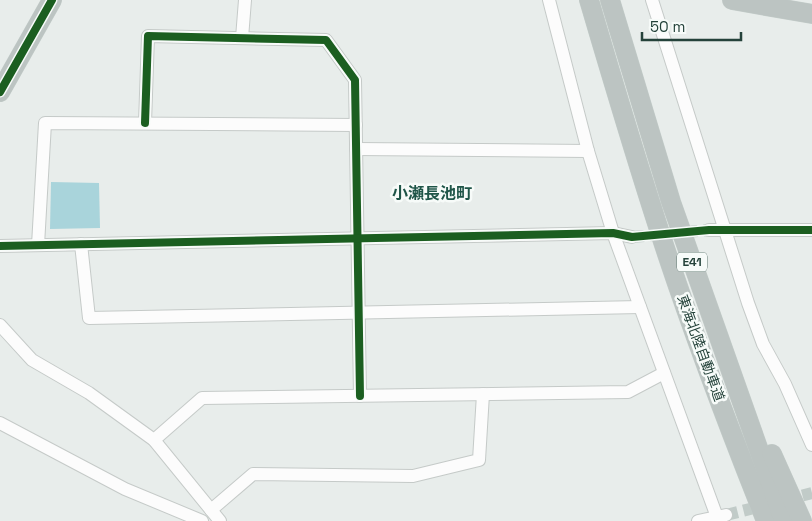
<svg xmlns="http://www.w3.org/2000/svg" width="812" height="521" font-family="'Space Grotesk','Noto Sans JP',sans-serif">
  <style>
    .water { fill: #a9d4db }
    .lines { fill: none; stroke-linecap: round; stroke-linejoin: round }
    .minor-tunnel { stroke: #c1cbc8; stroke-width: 12; stroke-dasharray: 12 6; stroke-linecap: butt }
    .minor-casing { stroke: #c5cac8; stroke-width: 14 }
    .highway-casing { stroke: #c3ccc9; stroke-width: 20 }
    .minor { stroke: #fcfcfc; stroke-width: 12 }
    .highway { stroke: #bcc4c2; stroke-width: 19 }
    .cycleway-casing { stroke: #f7fbf9; stroke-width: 11 }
    .cycleway { stroke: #1b5e20; stroke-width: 8 }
    .labels { text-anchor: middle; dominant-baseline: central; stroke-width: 5; stroke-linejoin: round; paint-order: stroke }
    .shield { fill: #f7fbf9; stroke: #637a73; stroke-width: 1 }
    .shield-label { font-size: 12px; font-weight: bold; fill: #24423a }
    .street-label { font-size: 14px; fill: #24423a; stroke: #f7fbf9 }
    .quarter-label { font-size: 16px; font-weight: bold; fill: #1f5548; stroke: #f7fbf9 }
  </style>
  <rect width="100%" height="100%" fill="#e8edeb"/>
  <path class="water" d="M 51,182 L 99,183 L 100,228 L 50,229 Z"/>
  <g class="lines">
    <g class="minor-tunnel">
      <path d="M 632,237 L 709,230"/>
      <path d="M 785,500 L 812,493"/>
      <path d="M 726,515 L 766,505"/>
    </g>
    <defs>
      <g id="minor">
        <path d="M 549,0 L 588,151 L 613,233 L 717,517"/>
        <path d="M 652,0 L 748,303 L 763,344 L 785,384 L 812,445"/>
        <path d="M 242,38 L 245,0"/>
        <path d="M 145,123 L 148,36 L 326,40 L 355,80 L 360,396"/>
        <path d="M 356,149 L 588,151"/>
        <path d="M 709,230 L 812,230"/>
        <path d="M 81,244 L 89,318 L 640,307"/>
        <path d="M 38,245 L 45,123 L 356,125"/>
        <path d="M 0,246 L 613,233 L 632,237"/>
        <path d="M 0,325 L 32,360 L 89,393 L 154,440 L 220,521"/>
        <path d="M 0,423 L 125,489 L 202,521"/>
        <path d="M 154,440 L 202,398 L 628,392 L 664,373"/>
        <path d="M 211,510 L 253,474 L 413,476 L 479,460 L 483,394"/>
        <path d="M 698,521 L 726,515"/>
      </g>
      <g id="highway">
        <path d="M 589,0 C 614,85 639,170 667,254 C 697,344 731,433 766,521"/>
        <path d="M 610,0 L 671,202 L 784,521"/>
        <path d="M 732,0 L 812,14"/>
        <path d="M 0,92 L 52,0"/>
        <path d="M 772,454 L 802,521"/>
      </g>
    </defs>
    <use href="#minor" class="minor-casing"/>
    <use href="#highway" class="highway-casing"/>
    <use href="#minor" class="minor"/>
    <use href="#highway" class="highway"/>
    <defs>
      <g id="cycleway">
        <path d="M 0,92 L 52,0"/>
        <path d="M 145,123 L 148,36 L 326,40 L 355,80 L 360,396"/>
        <path d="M 0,246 L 613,233 L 632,237 L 709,230 L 812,230"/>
      </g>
    </defs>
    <use href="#cycleway" class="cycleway-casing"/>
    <use href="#cycleway" class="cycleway"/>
  </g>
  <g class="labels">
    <rect class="shield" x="677" y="252.5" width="30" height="19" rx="4"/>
    <g class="shield-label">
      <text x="692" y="262">E41</text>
    </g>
    <g class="street-label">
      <text transform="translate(701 348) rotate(70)">東海北陸自動車道</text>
    </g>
    <g class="quarter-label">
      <text x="432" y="193">小瀬長池町</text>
    </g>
  </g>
  <path d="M642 32v8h99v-8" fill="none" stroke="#24423a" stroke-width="2.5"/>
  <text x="650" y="32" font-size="15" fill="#24423a" stroke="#f7fbf9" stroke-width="4" paint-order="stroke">50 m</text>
</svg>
